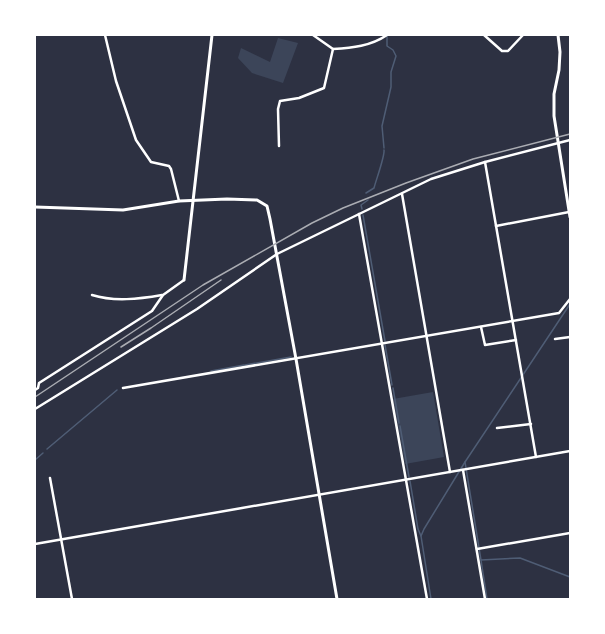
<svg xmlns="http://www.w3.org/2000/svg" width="605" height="634" font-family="'DM Sans',sans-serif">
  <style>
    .green { fill: #3c4559 }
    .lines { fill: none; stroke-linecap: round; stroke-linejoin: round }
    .stream { stroke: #4f5d75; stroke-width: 1.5 }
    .minor { stroke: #fff; stroke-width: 2.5 }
    .tertiary { stroke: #fff; stroke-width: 3 }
    .rail { stroke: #abadb3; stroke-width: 1.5 }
  </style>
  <rect width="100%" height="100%" fill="#2d3142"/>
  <g class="green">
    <path d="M 278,38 L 298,43 L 283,83 L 252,73 L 238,58 L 241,48 L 270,62 Z"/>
    <path d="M 433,392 L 444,457 L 405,464 L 393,399 Z"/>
  </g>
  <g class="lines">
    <g class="stream">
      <path d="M 384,148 L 382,126 L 391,87 L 391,72 L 396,56 L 393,50 L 387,46 L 387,36"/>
      <path d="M 366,193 L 374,188 C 376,180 385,156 384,150"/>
      <path d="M 362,209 L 361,205 L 368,200"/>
      <path d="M 363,215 L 385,341"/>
      <path d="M 385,345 L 392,385"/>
      <path d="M 245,365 L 291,357"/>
      <path d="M 211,371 L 244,365"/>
      <path d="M 393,388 L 399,423"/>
      <path d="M 400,426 L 409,477"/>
      <path d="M 47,449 L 117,390"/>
      <path d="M 35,460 L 43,453"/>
      <path d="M 465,462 L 481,560 L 520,558 L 570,577"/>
      <path d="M 410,481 L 418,529 L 421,536"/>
      <path d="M 481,560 L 487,599"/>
      <path d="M 431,599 L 421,536 L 424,529 L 465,462 L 570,304"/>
    </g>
    <g class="minor">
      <path d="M 105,35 L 116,81 L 136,140 L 151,162 L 169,166 L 171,169 L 179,201"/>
      <path d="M 313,35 L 333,49 C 352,48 371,46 387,35"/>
      <path d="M 484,35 L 502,51 L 508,51 L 523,35"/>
      <path d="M 279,146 L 278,109 L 280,101 L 299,98 L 324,88 L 333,49"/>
      <path d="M 485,162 L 536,457"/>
      <path d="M 402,194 L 450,472"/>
      <path d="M 359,214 L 427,599"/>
      <path d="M 496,226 L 569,212"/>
      <path d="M 92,295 C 114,302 139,299 162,295"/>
      <path d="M 481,327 L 485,345 L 516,340"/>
      <path d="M 555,339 L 570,337"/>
      <path d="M 123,388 L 559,313 L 570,299"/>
      <path d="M 35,390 L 38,388 L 39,383 L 152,311 L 163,295 L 184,280"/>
      <path d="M 35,409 L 197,309 L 277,254 L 431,179 L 485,162 L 570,140"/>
      <path d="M 497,428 L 531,424"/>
      <path d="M 463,470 L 485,599"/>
      <path d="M 50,478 L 72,599"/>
      <path d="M 35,544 L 570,451"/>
      <path d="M 477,549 L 570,533"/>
    </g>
    <g class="tertiary">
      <path d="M 558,35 L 560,52 L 559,70 L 554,94 L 554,116 L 570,217"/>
      <path d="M 35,207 L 123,210 L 179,201 L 227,199 L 257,200 L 267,206 L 270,219 L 296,359 L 337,599"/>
      <path d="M 184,280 L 212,35"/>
    </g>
    <g class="rail">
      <path d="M 121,347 L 151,328 L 221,280"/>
      <path d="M 35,397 L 203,285 L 312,223 L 343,208 L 406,183 L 473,159 L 570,134"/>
    </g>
  </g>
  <rect width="605" height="634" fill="none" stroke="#ffffff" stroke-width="72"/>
</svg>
